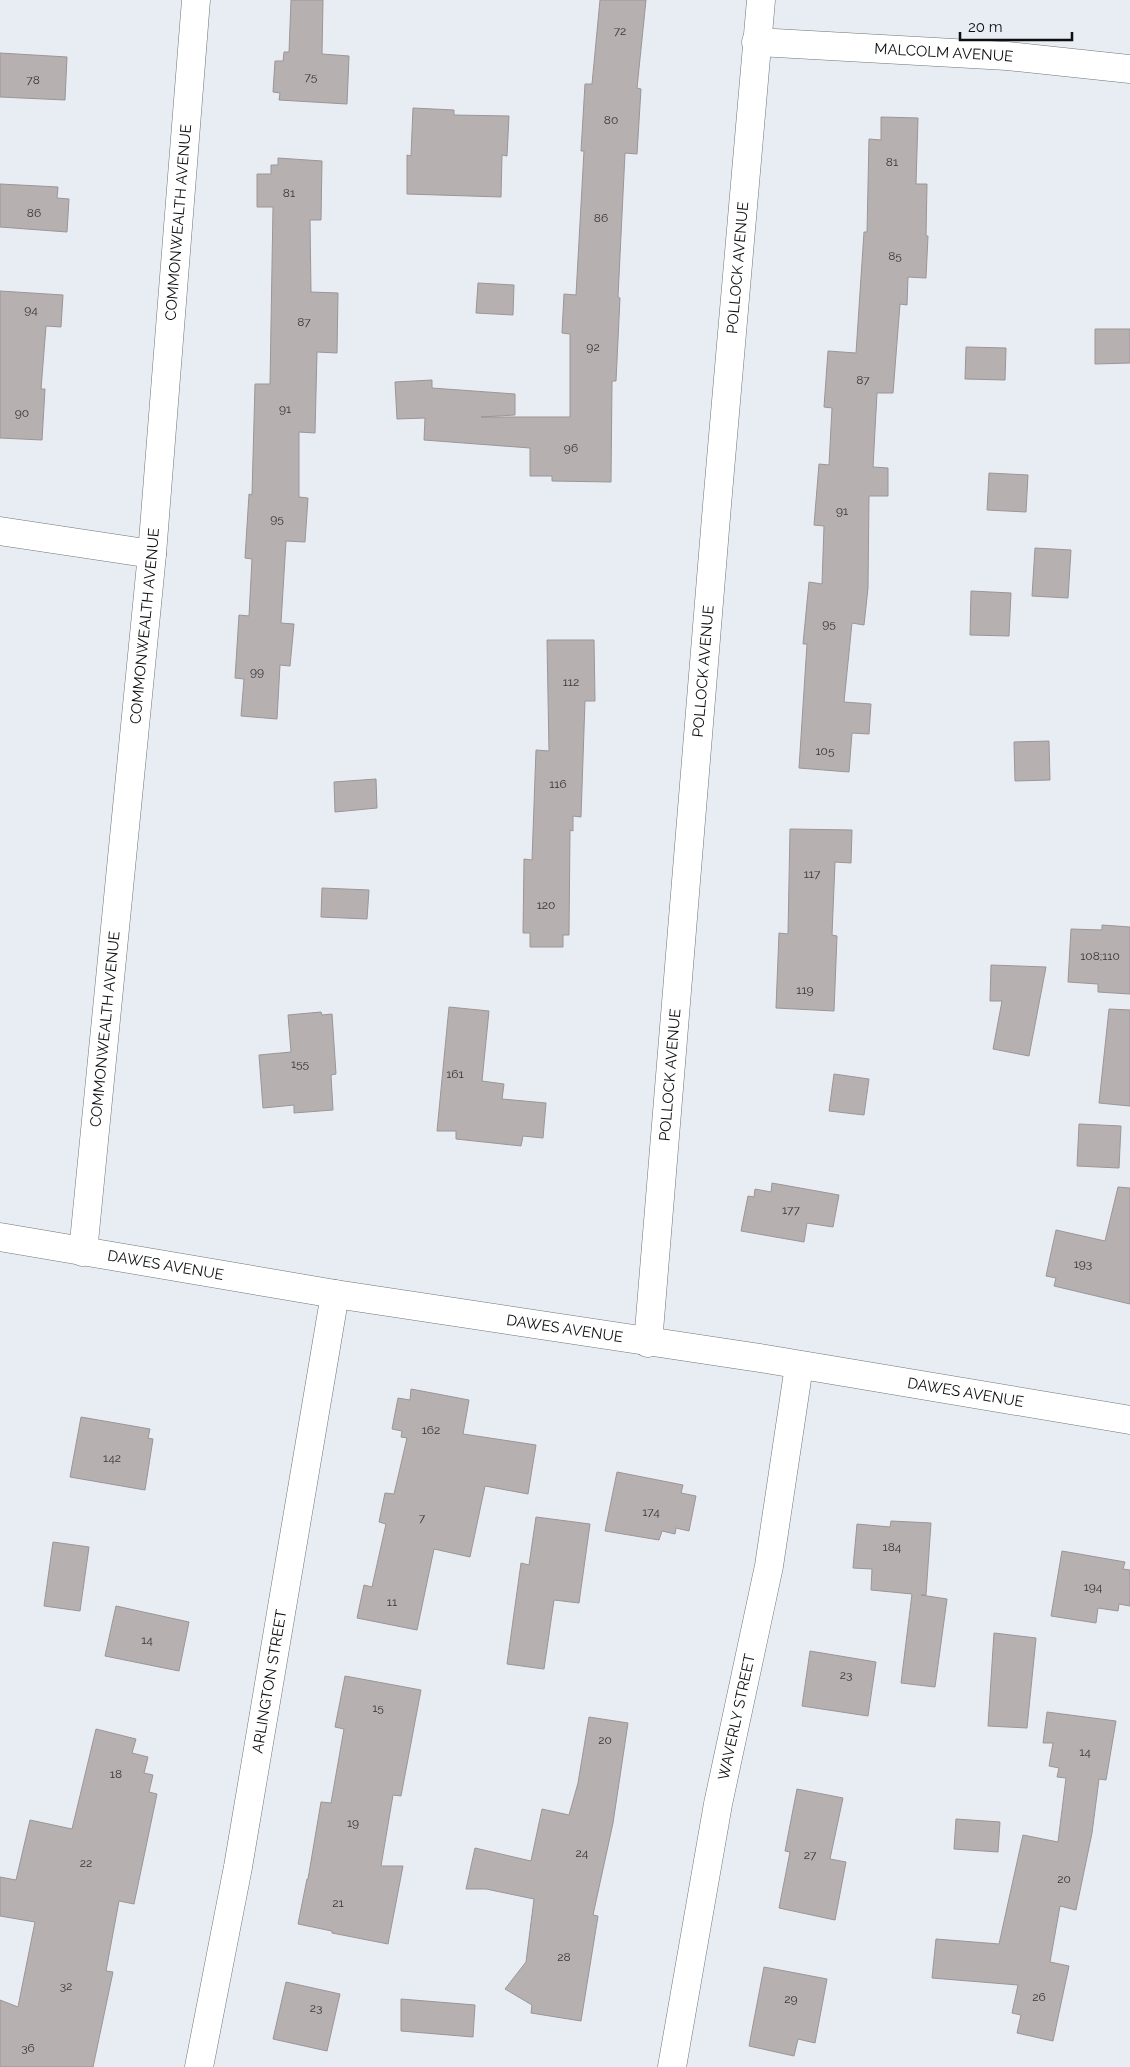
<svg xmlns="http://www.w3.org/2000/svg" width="1130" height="2067" font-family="Raleway,sans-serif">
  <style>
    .building { fill: #b7b0b1; stroke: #9c9597 }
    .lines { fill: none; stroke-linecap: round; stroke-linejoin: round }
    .street-casing { stroke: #6f7578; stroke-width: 29 }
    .street { stroke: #fff; stroke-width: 28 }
    .labels { text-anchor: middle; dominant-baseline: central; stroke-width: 4.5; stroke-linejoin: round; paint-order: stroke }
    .number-label { font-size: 12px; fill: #373638 }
    .street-label { font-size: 15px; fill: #0c0e0f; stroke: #e7edf2 }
  </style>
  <rect width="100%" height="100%" fill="#e7edf2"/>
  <g class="building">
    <path d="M 291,0 L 323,0 L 322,54 L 349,56 L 347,104 L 279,100 L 280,93 L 273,92 L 275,61 L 283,61 L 284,52 L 289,52 Z"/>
    <path d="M 600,0 L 646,0 L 637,88 L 641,89 L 637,154 L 625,153 L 618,297 L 620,298 L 616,381 L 612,381 L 611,482 L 552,481 L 552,476 L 530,476 L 530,448 L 424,440 L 425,418 L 397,419 L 395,382 L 432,380 L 432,388 L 515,394 L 515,415 L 481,417 L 570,417 L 570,334 L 562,333 L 564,294 L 576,295 L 584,151 L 581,151 L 585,84 L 592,84 Z"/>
    <path d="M 0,53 L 67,57 L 65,100 L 0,97 Z"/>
    <path d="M 413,108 L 454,110 L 454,115 L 509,116 L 507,156 L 502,155 L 501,197 L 407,194 L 407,155 L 411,156 Z"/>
    <path d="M 881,117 L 918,118 L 916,184 L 927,184 L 926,236 L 928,236 L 926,278 L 908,277 L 907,305 L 900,304 L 893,393 L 877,393 L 873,467 L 888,468 L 888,496 L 869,496 L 868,588 L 864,625 L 852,623 L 844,702 L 871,704 L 869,734 L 852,733 L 849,772 L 799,768 L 807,644 L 803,644 L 809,582 L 822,584 L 824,526 L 814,525 L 819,464 L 829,465 L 832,408 L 824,407 L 828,351 L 856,353 L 864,232 L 867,232 L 869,139 L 881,140 Z"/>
    <path d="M 278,158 L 322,161 L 321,220 L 310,220 L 311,292 L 338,293 L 337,353 L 317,352 L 315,433 L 299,432 L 299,497 L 308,498 L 305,542 L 286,541 L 281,623 L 294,624 L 290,666 L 280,665 L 277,719 L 241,716 L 244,679 L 235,678 L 239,615 L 249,616 L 252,559 L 245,558 L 249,494 L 252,495 L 255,384 L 270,384 L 273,207 L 257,207 L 257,174 L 271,174 L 271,165 L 278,165 Z"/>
    <path d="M 0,184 L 58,187 L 57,198 L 69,199 L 67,232 L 0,227 Z"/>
    <path d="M 478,283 L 514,285 L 513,315 L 476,313 Z"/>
    <path d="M 0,291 L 63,295 L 61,327 L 46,326 L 41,389 L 45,389 L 42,440 L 0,438 Z"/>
    <path d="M 1095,329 L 1130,329 L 1130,363 L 1095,364 Z"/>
    <path d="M 966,347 L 1006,348 L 1005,380 L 965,379 Z"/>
    <path d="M 989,473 L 1028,475 L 1026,512 L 987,510 Z"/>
    <path d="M 1035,548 L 1071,550 L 1068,598 L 1032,596 Z"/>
    <path d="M 971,591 L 1011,593 L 1009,636 L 970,635 Z"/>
    <path d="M 547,640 L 594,640 L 595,701 L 585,701 L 581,817 L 573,816 L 573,831 L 570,830 L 569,935 L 563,935 L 563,947 L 530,947 L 530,933 L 523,933 L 524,859 L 532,860 L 536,750 L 549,751 Z"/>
    <path d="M 1049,741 L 1050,780 L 1015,781 L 1014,742 Z"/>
    <path d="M 376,779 L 377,808 L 335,812 L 334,782 Z"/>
    <path d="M 790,829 L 852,830 L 851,863 L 835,862 L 832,935 L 837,936 L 834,1011 L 776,1008 L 779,933 L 788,934 Z"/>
    <path d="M 322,888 L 369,890 L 367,919 L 321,917 Z"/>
    <path d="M 1102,925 L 1130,927 L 1130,994 L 1098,992 L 1098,984 L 1068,982 L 1071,929 L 1102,930 Z"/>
    <path d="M 991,965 L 1046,967 L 1029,1056 L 993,1049 L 1002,1001 L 990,1001 Z"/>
    <path d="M 449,1007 L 489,1011 L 482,1081 L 504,1084 L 502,1099 L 546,1103 L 543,1138 L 523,1136 L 521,1146 L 456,1139 L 456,1131 L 437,1131 Z"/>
    <path d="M 1109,1009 L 1130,1010 L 1130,1106 L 1099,1103 Z"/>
    <path d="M 321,1012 L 322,1015 L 332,1014 L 336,1074 L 331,1075 L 333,1110 L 294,1113 L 294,1105 L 263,1108 L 259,1055 L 291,1052 L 288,1015 Z"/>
    <path d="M 834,1074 L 869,1079 L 864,1115 L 829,1111 Z"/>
    <path d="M 1079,1124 L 1121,1126 L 1119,1168 L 1077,1166 Z"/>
    <path d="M 772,1183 L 839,1195 L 833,1227 L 807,1223 L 804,1242 L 741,1231 L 748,1196 L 754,1197 L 755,1189 L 771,1192 Z"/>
    <path d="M 1118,1187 L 1130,1188 L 1130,1304 L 1054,1286 L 1056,1278 L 1046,1276 L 1056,1230 L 1105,1241 Z"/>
    <path d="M 411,1389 L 469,1400 L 463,1434 L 536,1445 L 528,1494 L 485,1486 L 470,1557 L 434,1549 L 417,1630 L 357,1618 L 364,1585 L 372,1587 L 386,1524 L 379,1522 L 385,1493 L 394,1494 L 407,1438 L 401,1437 L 402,1431 L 392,1429 L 398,1398 L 410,1400 Z"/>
    <path d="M 81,1417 L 150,1429 L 148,1438 L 153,1439 L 145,1490 L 70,1477 Z"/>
    <path d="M 617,1472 L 683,1485 L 681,1493 L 696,1496 L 689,1531 L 676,1528 L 675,1534 L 662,1531 L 659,1540 L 605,1531 Z"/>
    <path d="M 536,1517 L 590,1524 L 579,1603 L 554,1600 L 544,1669 L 507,1664 L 521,1563 L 529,1565 Z"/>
    <path d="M 891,1521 L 931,1523 L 926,1595 L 921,1595 L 947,1599 L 935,1687 L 901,1683 L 912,1594 L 871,1590 L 872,1569 L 853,1568 L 857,1524 L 890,1527 Z"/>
    <path d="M 53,1542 L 89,1547 L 80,1611 L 44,1606 Z"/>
    <path d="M 1062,1551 L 1125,1562 L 1123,1569 L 1130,1570 L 1130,1606 L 1119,1604 L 1118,1611 L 1098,1608 L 1096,1623 L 1051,1616 Z"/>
    <path d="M 116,1606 L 189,1622 L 179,1671 L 105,1656 Z"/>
    <path d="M 994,1633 L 1036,1638 L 1027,1728 L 988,1726 Z"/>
    <path d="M 810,1651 L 876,1662 L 868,1716 L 802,1706 Z"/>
    <path d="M 345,1676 L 421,1690 L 401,1796 L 393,1795 L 381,1866 L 403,1866 L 388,1944 L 332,1933 L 332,1931 L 298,1924 L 307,1879 L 308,1879 L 321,1802 L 331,1803 L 344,1729 L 335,1727 Z"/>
    <path d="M 1047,1712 L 1116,1721 L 1106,1780 L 1099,1779 L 1092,1833 L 1076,1910 L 1060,1906 L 1050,1962 L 1069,1966 L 1053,2041 L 1017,2033 L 1021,2015 L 1012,2013 L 1018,1985 L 932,1978 L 936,1939 L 999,1944 L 1023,1835 L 1058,1842 L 1066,1778 L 1057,1777 L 1059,1768 L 1049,1766 L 1053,1743 L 1043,1743 Z"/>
    <path d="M 589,1717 L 628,1723 L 613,1823 L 593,1915 L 598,1916 L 581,2021 L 531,2013 L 532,2005 L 505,1989 L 526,1962 L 534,1899 L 486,1889 L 466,1889 L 475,1848 L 531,1861 L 542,1809 L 569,1815 L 578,1783 Z"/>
    <path d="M 96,1729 L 136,1739 L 132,1753 L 148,1757 L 144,1773 L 153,1775 L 149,1792 L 157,1794 L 134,1904 L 119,1901 L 106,1971 L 113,1972 L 93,2067 L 0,2067 L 0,2000 L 18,2007 L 35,1922 L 0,1916 L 0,1877 L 16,1880 L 30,1820 L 72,1829 Z"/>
    <path d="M 797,1789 L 843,1798 L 830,1859 L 846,1862 L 835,1920 L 779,1908 L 790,1852 L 785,1851 Z"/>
    <path d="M 956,1819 L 1000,1822 L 998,1852 L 954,1849 Z"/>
    <path d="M 764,1967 L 827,1979 L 815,2043 L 798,2039 L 794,2056 L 749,2046 Z"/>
    <path d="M 286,1982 L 340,1994 L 327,2051 L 273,2039 Z"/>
    <path d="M 401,1999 L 475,2005 L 473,2037 L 401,2031 Z"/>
  </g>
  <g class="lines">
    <defs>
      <g id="street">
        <path id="s1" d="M 756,42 L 1007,56 L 1130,69"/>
        <path d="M 0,531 L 152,554"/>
        <path id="s2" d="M 0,1237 L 335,1294 L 766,1359 L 1130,1420"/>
        <path id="s3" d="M 83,1252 L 152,554 L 196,0"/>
        <path id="s4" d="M 648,1343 L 717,505 L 761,0"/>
        <path id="s5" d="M 199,2067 L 238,1867 L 335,1294"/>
        <path id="s6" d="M 672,2067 L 718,1804 L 769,1566 L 799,1366"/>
      </g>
    </defs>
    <use href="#street" class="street-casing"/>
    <use href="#street" class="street"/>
  </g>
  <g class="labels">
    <g class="number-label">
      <text x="620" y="31">72</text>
      <text x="311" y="77">75</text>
      <text x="33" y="80">78</text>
      <text x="611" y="120">80</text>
      <text x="892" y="162">81</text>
      <text x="289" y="193">81</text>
      <text x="34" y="213">86</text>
      <text x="601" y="218">86</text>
      <text x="895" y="256">85</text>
      <text x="31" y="310">94</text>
      <text x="304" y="322">87</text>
      <text x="593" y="347">92</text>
      <text x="863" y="380">87</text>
      <text x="285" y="409">91</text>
      <text x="22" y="413">90</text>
      <text x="571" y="448">96</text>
      <text x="842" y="511">91</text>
      <text x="277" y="519">95</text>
      <text x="829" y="624">95</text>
      <text x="257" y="672">99</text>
      <text x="571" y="682">112</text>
      <text x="825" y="751">105</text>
      <text x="558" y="784">116</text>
      <text x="812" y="874">117</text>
      <text x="546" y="905">120</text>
      <text x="1100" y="956">108;110</text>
      <text x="805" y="990">119</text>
      <text x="300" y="1064">155</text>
      <text x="455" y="1074">161</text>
      <text x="791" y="1210">177</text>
      <text x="1083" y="1264">193</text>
      <text x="431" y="1430">162</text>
      <text x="112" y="1458">142</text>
      <text x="651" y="1512">174</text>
      <text x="422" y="1518">7</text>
      <text x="892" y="1547">184</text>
      <text x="1093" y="1587">194</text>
      <text x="392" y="1602">11</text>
      <text x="147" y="1640">14</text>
      <text x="846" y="1675">23</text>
      <text x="378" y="1708">15</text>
      <text x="605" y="1740">20</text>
      <text x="1085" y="1752">14</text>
      <text x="116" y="1774">18</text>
      <text x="353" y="1823">19</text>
      <text x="582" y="1853">24</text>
      <text x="810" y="1855">27</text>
      <text x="86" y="1863">22</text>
      <text x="1064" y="1879">20</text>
      <text x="338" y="1903">21</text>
      <text x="564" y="1957">28</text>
      <text x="66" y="1986">32</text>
      <text x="1039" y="1997">26</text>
      <text x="791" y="1999">29</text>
      <text x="316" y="2008">23</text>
      <text x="28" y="2048">36</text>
    </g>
    <g class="street-label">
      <text stroke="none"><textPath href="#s1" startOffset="188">MALCOLM AVENUE</textPath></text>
      <text stroke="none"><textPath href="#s3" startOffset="1034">COMMONWEALTH AVENUE</textPath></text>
      <text stroke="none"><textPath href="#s4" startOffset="1079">POLLOCK AVENUE</textPath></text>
      <text stroke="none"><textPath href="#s3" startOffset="629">COMMONWEALTH AVENUE</textPath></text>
      <text stroke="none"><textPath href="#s4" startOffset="674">POLLOCK AVENUE</textPath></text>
      <text stroke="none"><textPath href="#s3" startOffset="224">COMMONWEALTH AVENUE</textPath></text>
      <text stroke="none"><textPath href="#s4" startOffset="269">POLLOCK AVENUE</textPath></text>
      <text stroke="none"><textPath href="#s2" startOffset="168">DAWES AVENUE</textPath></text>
      <text stroke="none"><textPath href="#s2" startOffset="572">DAWES AVENUE</textPath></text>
      <text stroke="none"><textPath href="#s2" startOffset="978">DAWES AVENUE</textPath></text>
      <text stroke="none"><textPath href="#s5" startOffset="392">ARLINGTON STREET</textPath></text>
      <text stroke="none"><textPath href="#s6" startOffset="356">WAVERLY STREET</textPath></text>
    </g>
  </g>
  <path d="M960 32v8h112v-8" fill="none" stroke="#0c0e0f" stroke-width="2.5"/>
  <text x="968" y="32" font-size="15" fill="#0c0e0f" stroke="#e7edf2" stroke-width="4" paint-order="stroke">20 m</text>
</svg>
